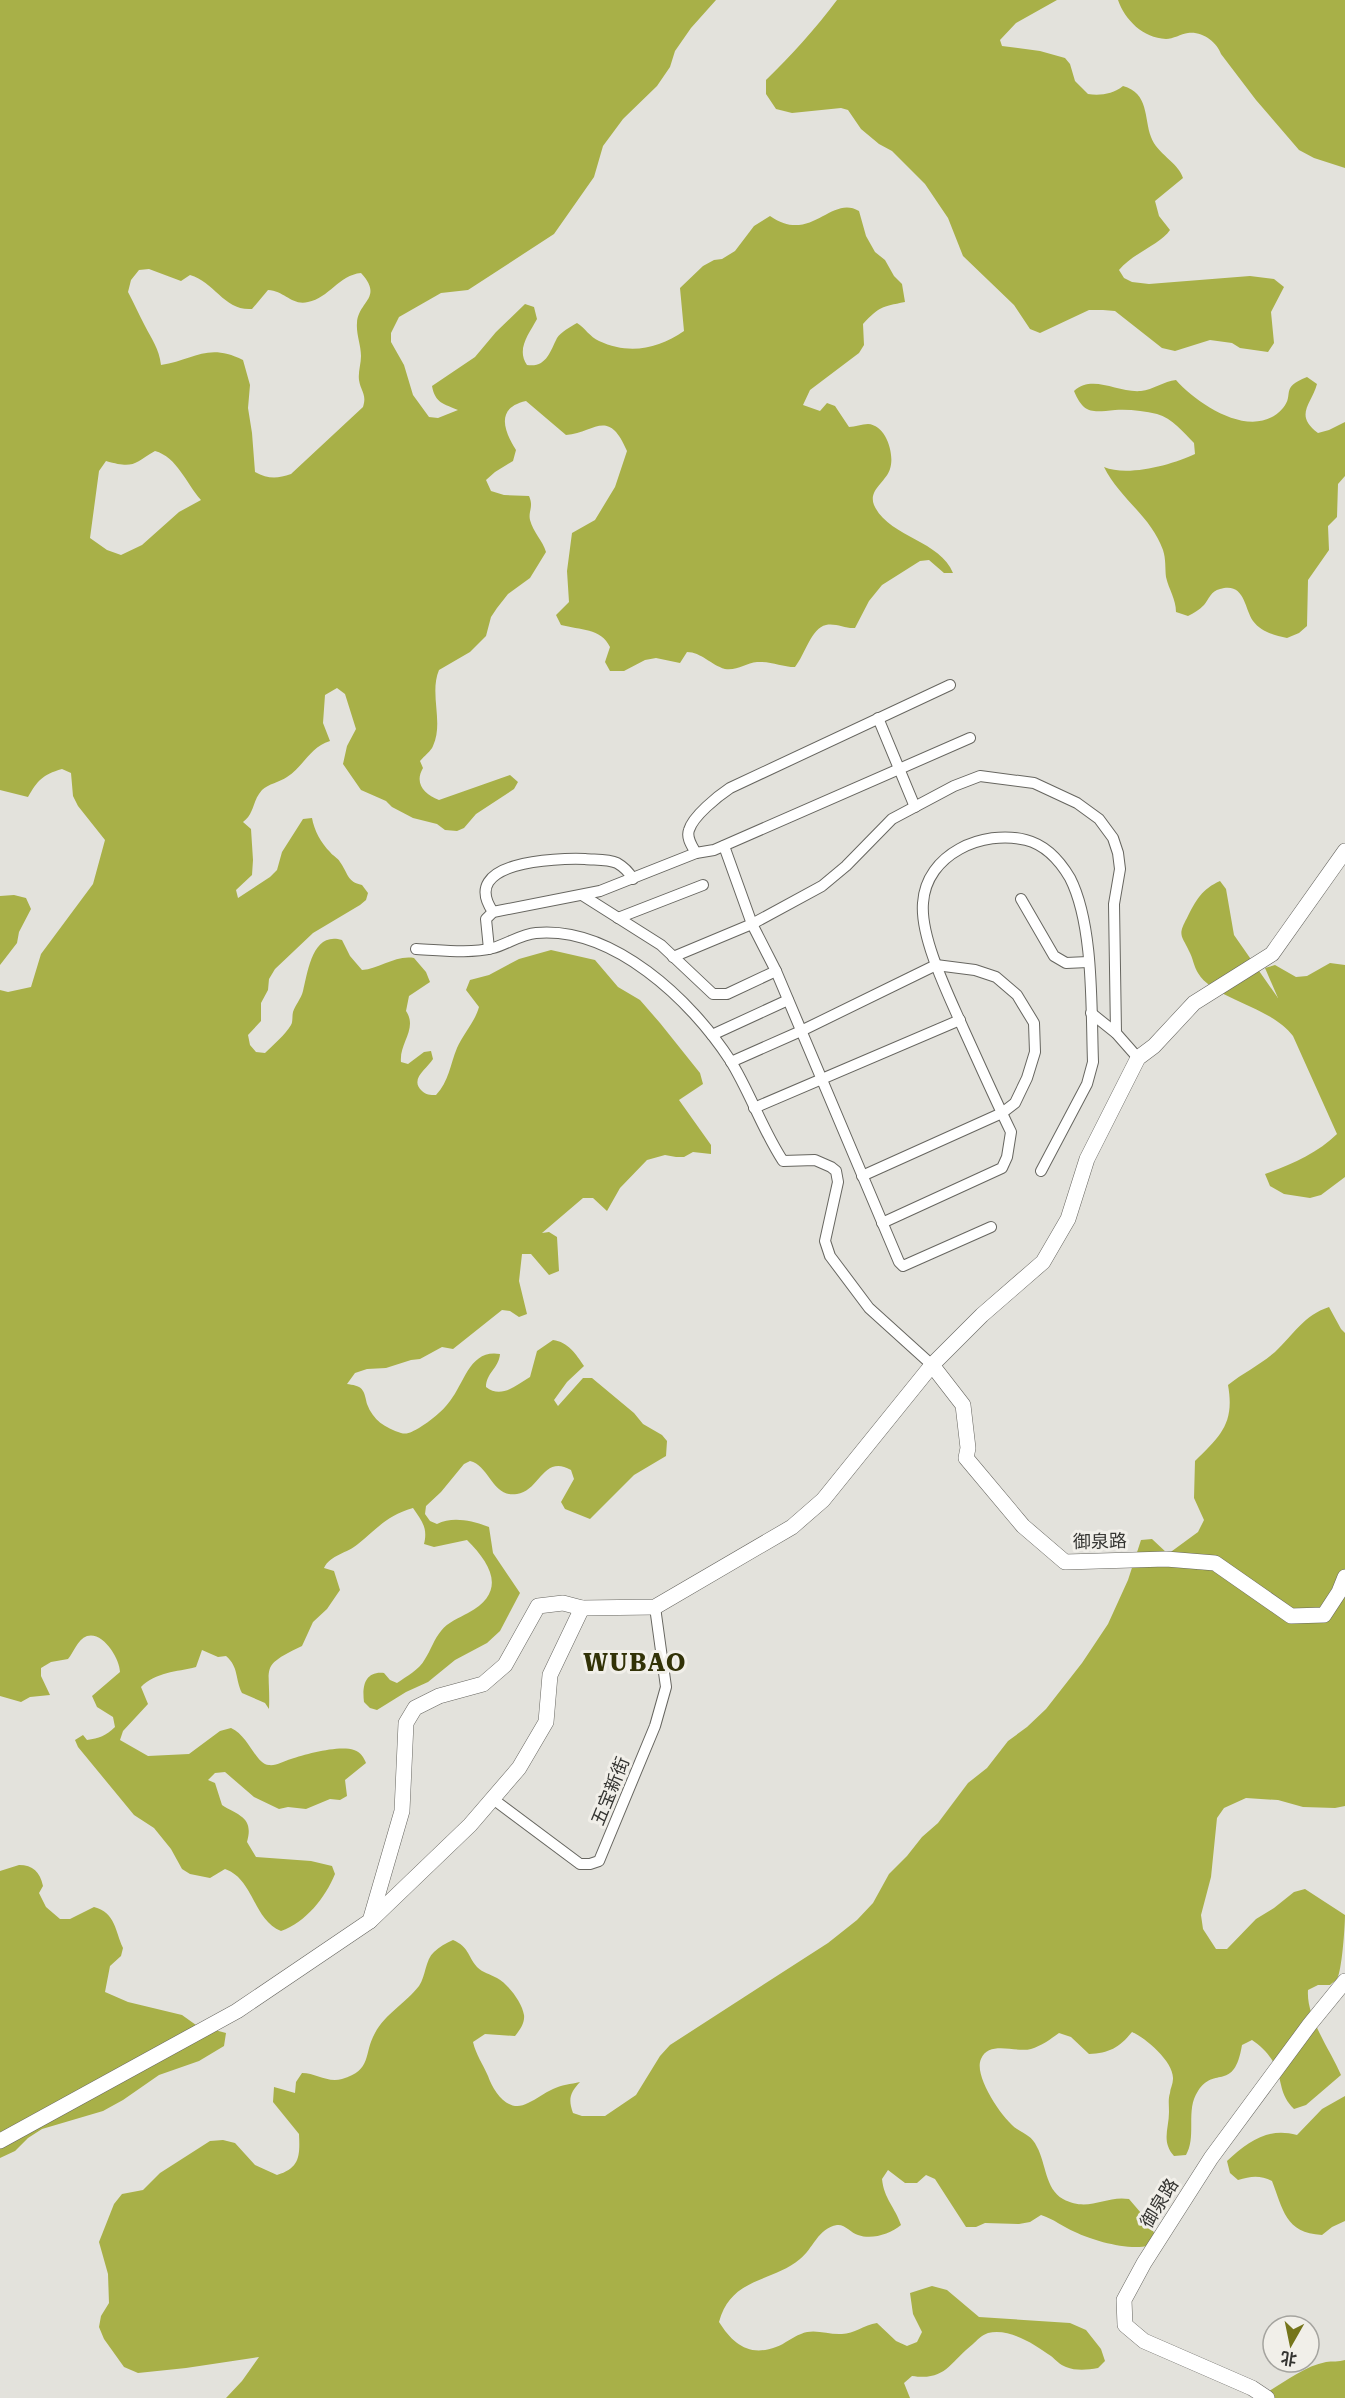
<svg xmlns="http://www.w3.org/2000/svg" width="1345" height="2398" font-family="'Roboto Serif','Noto Sans SC',serif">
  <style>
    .forest { fill: #a8b048; fill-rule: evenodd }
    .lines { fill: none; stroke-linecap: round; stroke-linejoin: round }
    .street-casing { stroke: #676660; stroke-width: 12 }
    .secondary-casing { stroke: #676660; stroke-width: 16 }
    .street { stroke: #fff; stroke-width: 10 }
    .secondary { stroke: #fff; stroke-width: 15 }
    .labels { text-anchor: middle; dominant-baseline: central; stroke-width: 6; stroke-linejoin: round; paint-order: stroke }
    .street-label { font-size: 18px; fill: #343431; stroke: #f1efe9 }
    .district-label { font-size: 24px; font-weight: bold; letter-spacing: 1.5px; fill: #323207; stroke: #f1efe9 }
  </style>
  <rect width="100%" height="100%" fill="#e3e2dc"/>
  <g class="forest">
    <path d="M 0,0 L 716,0 L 691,28 L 675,51 L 670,67 L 657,86 L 623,119 L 603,146 L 594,177 L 554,234 L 468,290 L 441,293 L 399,317 L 391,333 L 391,342 L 404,365 L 413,395 L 429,417 L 438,418 L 458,410 C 444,404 435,403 432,386 L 475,357 L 496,332 L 525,304 L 534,307 L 537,319 C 529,334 516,349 527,365 C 546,368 550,352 557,338 C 561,332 570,327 577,323 C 585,328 590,337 599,341 C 629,355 658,349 684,331 L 680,288 L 703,266 L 714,260 L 722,259 L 735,251 L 754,226 L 770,216 C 811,245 831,194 859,211 L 866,236 L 875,252 L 885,260 L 894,276 L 902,284 L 905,302 C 881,307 880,306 863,324 L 864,345 L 859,353 L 810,390 L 803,405 L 820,411 L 827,403 L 835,406 L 849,427 C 855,427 862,424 868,424 C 886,425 895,454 890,469 C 886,482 868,490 874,505 C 888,537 940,540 953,573 L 944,573 L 929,560 L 920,561 L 882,585 L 869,601 L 855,628 C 846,629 836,623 826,625 C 811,628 805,655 795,667 C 782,667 771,661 757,662 C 746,663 737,671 725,669 C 711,665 701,652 687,652 L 680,663 L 656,658 L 645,660 L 624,671 L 610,671 L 605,662 L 610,647 C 601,628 580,630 561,625 L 556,615 L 569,602 L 567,571 L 572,533 L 595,520 L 615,487 L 627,451 C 608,407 595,433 566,435 L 526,401 C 495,408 504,431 516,450 L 513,461 L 495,472 L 486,480 L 491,491 L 504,495 L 529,496 C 534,507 528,511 530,520 C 533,532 543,541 546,552 L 530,578 L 508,594 L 497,608 L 491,617 L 486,636 L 470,652 L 439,670 C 429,694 444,722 433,746 C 431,751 424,756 420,761 L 423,768 C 414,783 424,794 439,800 L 510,775 L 518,782 L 514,789 L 476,814 L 464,828 L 457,831 L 445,830 L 437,824 L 413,818 L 392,807 L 386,801 L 361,790 L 343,764 L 347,746 L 356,729 L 345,694 L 337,688 L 325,695 L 323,723 L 330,741 C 310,747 304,766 287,777 C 280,782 268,784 262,790 C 252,801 255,813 243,822 L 251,829 L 253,860 L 252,875 L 236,890 L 238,898 L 270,877 L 277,870 L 282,852 L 303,819 L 312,818 C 314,830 321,843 330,852 C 333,856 338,858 340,862 C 348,873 347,882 362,885 L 368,893 L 366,900 L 360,905 L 313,933 L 275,969 L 269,979 L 268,990 L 261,1003 L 261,1021 L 248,1035 L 250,1045 L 256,1052 L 265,1053 C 273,1045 285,1035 291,1025 C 293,1022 292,1016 293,1012 C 295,1005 301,999 303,991 C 308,972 312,931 342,940 L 350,956 L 362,970 C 380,969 395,955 414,958 L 426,972 L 430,982 L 409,996 L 406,1011 C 418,1029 399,1043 401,1062 L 408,1064 L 424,1052 L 431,1051 L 433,1059 C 427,1069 409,1079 422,1091 C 426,1095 430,1095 436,1095 C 449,1081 450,1065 457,1048 C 463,1034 475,1022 479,1007 L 466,990 L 470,980 L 489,975 L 519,959 L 551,950 L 595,960 L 618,987 L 640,1000 L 660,1023 L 700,1073 L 703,1084 L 679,1100 L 711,1145 L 711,1154 L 693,1152 L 684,1157 L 676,1157 L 665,1155 L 647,1160 L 620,1188 L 607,1211 L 593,1198 L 583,1198 L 542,1233 L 549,1232 L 557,1237 L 559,1271 L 549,1275 L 531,1254 L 522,1254 L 519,1281 L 527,1314 L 519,1317 L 510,1311 L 502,1310 L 453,1349 L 442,1347 L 420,1359 L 411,1360 L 386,1368 L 367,1369 L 355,1373 L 347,1384 C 352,1385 360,1385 363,1391 C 365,1394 366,1400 367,1404 C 373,1420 385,1428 401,1433 C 408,1435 413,1431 419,1428 C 430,1421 442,1412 450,1401 C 465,1382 470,1349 500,1354 C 499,1368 486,1373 486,1387 C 501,1399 515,1386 530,1377 L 537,1351 L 553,1340 C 568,1342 576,1354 584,1366 L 567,1382 L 554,1400 L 558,1406 L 583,1378 L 592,1378 L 634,1413 L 643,1424 L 662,1435 L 667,1441 L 666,1456 L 634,1475 L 590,1519 L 565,1509 L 561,1502 L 574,1479 L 571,1470 C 543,1454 540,1491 517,1494 C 492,1498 490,1466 470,1461 L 464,1464 L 441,1492 L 426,1506 L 425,1514 L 430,1521 L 437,1524 C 453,1516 473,1521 489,1527 L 493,1553 L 520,1593 L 500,1631 L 487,1643 L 455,1660 L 428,1682 L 406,1692 L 377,1710 L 370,1708 L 364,1702 C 362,1686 365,1671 384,1673 L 390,1680 L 397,1683 C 407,1676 419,1670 425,1659 C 431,1650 434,1639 441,1631 C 448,1622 459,1618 468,1613 C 507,1592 492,1565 467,1540 L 434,1547 L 424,1544 C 428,1528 422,1521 413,1508 C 386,1516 378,1528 358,1544 C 348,1553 330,1555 324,1568 L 334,1571 L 340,1590 L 327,1609 L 313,1622 L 302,1646 C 258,1667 271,1666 269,1709 L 265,1703 L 242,1693 C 235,1679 239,1667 226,1656 L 218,1657 L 202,1650 L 196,1667 C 176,1672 156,1672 141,1687 L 148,1704 L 123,1731 L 120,1740 L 148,1756 L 189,1754 L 220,1731 L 231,1728 C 249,1736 256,1765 269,1765 C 276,1766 284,1761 291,1759 C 306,1754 339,1745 354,1750 C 361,1752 364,1758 366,1763 L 345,1780 L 347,1796 L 340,1800 L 330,1799 L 306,1809 L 288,1807 L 279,1809 L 254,1797 L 225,1772 L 215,1773 L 208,1780 L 215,1783 L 222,1805 C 239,1816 254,1817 247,1842 L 256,1857 L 311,1861 L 332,1866 L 335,1874 C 325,1898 306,1922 281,1931 C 253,1920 254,1879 225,1869 L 210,1878 L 190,1874 L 182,1869 L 171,1849 L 154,1828 L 134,1815 L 78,1747 L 75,1740 L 83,1735 L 87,1740 C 99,1738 106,1736 115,1727 L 113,1717 L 97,1707 L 92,1696 L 120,1672 C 120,1659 103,1631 87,1636 C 77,1640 74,1652 68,1659 L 51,1662 L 41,1668 L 41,1676 L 50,1695 L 30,1697 L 21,1702 L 0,1696 L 0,990 L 8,992 L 31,987 L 41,954 L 93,884 L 105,840 L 78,806 L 73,796 L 71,773 L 62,769 C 42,775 38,780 28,797 L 0,790 ZM 149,269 L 181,281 L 190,275 C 215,282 224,311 252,309 L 268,290 C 285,291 292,306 308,302 C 329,298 339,275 361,273 C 384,298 358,301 357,323 C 356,334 361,345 361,356 C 361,364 358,372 359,380 C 361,392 367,394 363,407 L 291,474 C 277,479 268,479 255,472 L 252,433 L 248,408 L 250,385 L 243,360 C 208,342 193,360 161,365 C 159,348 152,340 145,326 C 139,315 134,303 128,292 L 131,280 L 139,270 ZM 155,451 C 177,457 186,483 201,500 L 179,512 L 142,545 L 121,555 L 107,550 L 90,538 L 99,471 L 106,461 C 134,469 133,464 155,451 Z"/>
    <path d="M 837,0 L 1057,0 L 1016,23 L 1000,40 L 1002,46 L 1040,51 L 1065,58 L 1070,64 L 1075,81 L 1088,94 C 1100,96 1113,94 1123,86 C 1149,93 1144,118 1151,137 C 1157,154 1178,162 1183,178 L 1155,201 L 1159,216 L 1170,230 C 1161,244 1133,253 1119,270 L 1124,278 L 1132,282 L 1149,284 L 1250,276 L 1274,279 L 1284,287 L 1271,312 L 1274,343 L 1268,352 L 1240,348 L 1232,343 L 1210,340 L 1175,351 L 1162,348 L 1115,311 L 1103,310 L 1089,310 L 1040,333 L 1030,329 L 1014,305 L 963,256 L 948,218 L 925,184 L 892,151 L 879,144 L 861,129 L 848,110 L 841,108 L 792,113 L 776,109 L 766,94 L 766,80 C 791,56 816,28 837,0 Z"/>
    <path d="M 1118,0 L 1345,0 L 1345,168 L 1314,158 L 1299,150 L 1256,100 L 1221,54 C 1217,42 1202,31 1188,33 C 1181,34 1173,39 1166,39 C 1143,38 1125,20 1118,0 Z"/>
    <path d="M 1307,377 L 1317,384 C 1311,405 1294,415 1318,433 L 1329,430 L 1345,422 L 1345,476 L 1338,484 L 1337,517 L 1328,526 L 1329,550 L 1308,580 L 1307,626 L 1299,633 L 1287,638 C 1274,635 1261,632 1253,621 C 1244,608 1245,582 1220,589 C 1211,591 1209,599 1204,605 C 1199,610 1194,613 1188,616 L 1176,612 C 1176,599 1169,590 1166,577 C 1165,568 1166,559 1163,550 C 1151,516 1119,498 1104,467 C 1127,477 1172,465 1195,454 L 1194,443 C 1184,433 1172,418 1157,414 C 1144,411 1129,409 1115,410 C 1093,412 1084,415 1074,391 C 1093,374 1117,393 1141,391 C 1153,390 1164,381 1176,380 C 1198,405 1254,442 1283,408 C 1295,394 1279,388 1307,377 Z"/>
    <path d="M 1220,881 L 1226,889 L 1234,935 L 1278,998 L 1265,968 L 1275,965 L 1296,977 L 1307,976 L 1330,963 L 1345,965 L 1345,1177 L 1321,1195 L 1310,1198 L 1284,1194 L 1270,1186 L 1265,1174 C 1290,1165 1318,1153 1337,1134 L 1293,1036 C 1271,1006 1214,1000 1198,973 C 1194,967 1193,958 1189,951 C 1182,935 1177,936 1187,918 C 1196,900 1202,889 1220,881 Z"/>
    <path d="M 14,895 L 26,898 L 31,909 L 19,932 L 17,943 L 0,965 L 0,896 Z"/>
    <path d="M 1329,1307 L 1341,1329 L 1345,1333 L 1345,1806 L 1335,1808 L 1303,1807 L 1278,1800 L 1246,1798 L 1224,1808 L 1217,1818 L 1211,1877 L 1201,1915 L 1203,1929 L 1216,1949 L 1227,1949 L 1256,1919 L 1274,1908 L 1294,1892 L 1305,1889 L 1345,1915 C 1345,1926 1342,1971 1337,1979 C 1335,1981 1332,1983 1330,1985 L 1318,1985 L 1308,1990 C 1306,2018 1330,2049 1341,2075 L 1306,2105 L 1294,2109 C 1279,2094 1283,2083 1275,2065 C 1270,2055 1261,2046 1252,2040 L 1242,2045 C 1234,2093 1215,2065 1198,2091 C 1185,2110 1197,2136 1186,2155 L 1174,2156 C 1161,2141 1169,2129 1169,2112 C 1169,2105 1168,2099 1170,2093 C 1170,2089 1173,2084 1173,2079 C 1174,2062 1146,2038 1132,2032 C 1119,2048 1109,2053 1089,2054 L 1071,2037 L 1059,2033 C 1051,2039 1041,2046 1031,2049 C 1016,2053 989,2040 981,2059 C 973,2076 1003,2120 1017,2129 C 1026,2135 1032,2136 1037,2147 C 1046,2163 1045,2189 1063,2199 C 1089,2213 1105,2195 1129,2199 L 1147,2220 L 1159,2242 C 1139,2254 1096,2242 1075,2232 C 1063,2227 1054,2219 1041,2215 L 1030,2222 L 1019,2224 L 985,2223 L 976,2227 L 966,2227 L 935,2179 L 926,2175 L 917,2183 L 905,2183 L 888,2170 L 882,2179 C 884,2199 895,2207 901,2225 C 890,2234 872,2240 858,2235 C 851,2233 845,2224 837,2225 C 818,2228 813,2249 800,2259 C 771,2283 731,2277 719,2322 C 733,2344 749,2357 776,2347 C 785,2344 792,2337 801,2334 C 814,2328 828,2335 842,2334 C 854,2334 864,2325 877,2323 L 896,2341 L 907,2346 L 917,2342 L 922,2332 L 913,2314 L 910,2293 L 932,2286 L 947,2290 L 979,2317 L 1070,2323 L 1086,2330 L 1101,2349 L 1105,2361 L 1098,2368 C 1087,2370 1076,2371 1066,2367 C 1060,2365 1056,2360 1051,2356 C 1034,2344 1010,2328 988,2333 C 982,2335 977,2340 973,2344 C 949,2363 946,2381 912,2376 L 904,2383 L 910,2398 L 226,2398 L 242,2381 L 259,2357 L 186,2368 L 138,2373 L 124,2367 L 104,2339 L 99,2327 L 101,2316 L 109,2303 L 108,2274 L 99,2242 L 114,2204 L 122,2194 L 143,2190 L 160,2173 L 210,2141 L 223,2140 L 235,2143 L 255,2165 L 277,2175 C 300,2168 300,2156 299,2134 L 273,2102 L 274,2087 L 295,2093 L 296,2082 L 302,2073 C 316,2073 327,2083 342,2079 C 373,2070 363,2054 375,2033 C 385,2014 406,2003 419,1986 C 426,1976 425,1960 434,1952 C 439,1947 446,1943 453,1940 C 469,1947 467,1955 477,1967 C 483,1973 490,1974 497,1978 C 508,1984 522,2002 524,2015 C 525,2023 520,2030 515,2036 L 485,2034 L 473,2042 C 476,2055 483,2064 488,2076 C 494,2093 509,2114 528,2103 C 537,2099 544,2093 553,2089 C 561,2085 571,2084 580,2082 C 570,2093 568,2099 573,2113 L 582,2116 L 605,2116 L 636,2095 L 660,2056 L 670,2045 L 828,1943 L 857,1920 L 873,1903 L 889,1874 L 907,1856 L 922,1837 L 938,1823 L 968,1783 L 987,1768 L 1008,1741 L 1027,1727 L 1046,1709 L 1082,1663 L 1108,1624 L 1128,1580 L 1141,1540 L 1152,1539 L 1168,1554 L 1198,1532 L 1204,1520 L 1194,1498 L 1195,1461 C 1220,1436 1235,1424 1228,1385 C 1243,1373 1260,1365 1275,1352 C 1293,1335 1304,1315 1329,1307 Z"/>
    <path d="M 19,1865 C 33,1865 40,1872 43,1886 L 39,1893 L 46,1907 L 60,1919 L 70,1919 L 94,1907 C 116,1913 115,1931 123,1948 L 121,1956 L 110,1966 L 105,1992 L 128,2002 L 182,2015 L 196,2025 L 226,2033 L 224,2046 L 199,2061 L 159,2075 L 123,2100 L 103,2111 L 42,2129 L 28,2138 L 15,2151 L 0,2158 L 0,1871 Z"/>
    <path d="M 1345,2096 L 1345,2221 L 1332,2227 L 1322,2235 C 1285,2233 1283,2209 1272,2181 C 1260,2175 1251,2176 1238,2180 L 1230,2173 L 1227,2161 C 1249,2141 1268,2127 1297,2135 L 1322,2109 Z"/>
    <path d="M 1345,2360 L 1345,2398 L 1255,2398 C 1279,2388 1300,2367 1326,2362 C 1332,2361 1339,2362 1345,2360 Z"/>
  </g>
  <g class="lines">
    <defs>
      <g id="street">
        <path d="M 878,718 L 915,807"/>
        <path d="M 724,846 L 752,924 L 776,971 L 899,1262 L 903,1266 L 991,1227"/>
        <path d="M 696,853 C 692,846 686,838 689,830 C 693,816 718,796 730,788 L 950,685"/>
        <path d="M 582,895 L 661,945 L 713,994 L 727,994 L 776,971"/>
        <path d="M 1021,899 L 1054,956 L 1066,963 L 1088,962"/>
        <path d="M 493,912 C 458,861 556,858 585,859 C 594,860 608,859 617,863 C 624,867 629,872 633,879"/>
        <path d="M 618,918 L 703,885"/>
        <path d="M 416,949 C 441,950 469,954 493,948 C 507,944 522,934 536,933 C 613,926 691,1000 730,1060 C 750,1092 762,1129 783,1161 L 815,1160 L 831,1167 L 836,1171 L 838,1182 L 825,1241 L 830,1256 L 869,1308 L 932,1365"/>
        <path d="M 489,949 L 486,919 L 493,912 L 600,891 L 696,853 L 714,850 L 970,738"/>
        <path d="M 673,957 L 752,924 L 822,886 L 846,866 L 892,819 L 954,786 L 980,776 L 1034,783 L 1077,803 L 1099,819 L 1113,838 L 1118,853 L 1120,869 L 1114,904 L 1116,1033"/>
        <path d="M 1091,1013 L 1116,1033 L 1138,1058"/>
        <path d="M 712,1035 L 788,1000"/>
        <path d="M 731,1062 L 801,1031 L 936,965 L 975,970 L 996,977 L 1017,995 L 1034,1023 L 1035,1052 L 1027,1078 L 1015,1103 L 1002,1113 L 862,1176"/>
        <path d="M 754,1108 L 960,1020"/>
        <path d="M 882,1223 L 1002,1168 L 1007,1157 L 1011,1132 C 994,1097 979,1063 963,1028 C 949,996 920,938 923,903 C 926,854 983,829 1026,840 C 1046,845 1060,861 1070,878 C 1094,925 1091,1008 1093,1062 L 1087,1084 L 1041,1171"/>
        <path d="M 493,1799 L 580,1864 L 590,1864 L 599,1861 L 655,1726 L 666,1687 L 655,1607"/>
      </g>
      <g id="secondary">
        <path d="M 932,1365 L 963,1405 L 968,1448 L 966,1458 L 1023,1526 L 1065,1562 L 1166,1559 L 1215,1563 L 1291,1616 L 1324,1615 L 1339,1592 L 1345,1577"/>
        <path d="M 370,1921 L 470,1825 L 519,1768 L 546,1722 L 550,1675 L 582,1608"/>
        <path d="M 0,2141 L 237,2011 L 370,1921 L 402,1811 L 406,1723 L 415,1708 L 439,1696 L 483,1684 L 505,1665 L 538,1606 L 563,1603 L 582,1608 L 655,1607 L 792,1527 L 823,1500 L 932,1365 L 982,1315 L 1043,1262 L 1068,1219 L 1087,1159 L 1138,1058 L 1154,1046 L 1194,1003 L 1272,954 L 1345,851"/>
        <path d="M 1267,2398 L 1252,2388 L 1144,2341 L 1125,2325 L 1124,2300 L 1144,2263 L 1211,2158 L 1310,2024 L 1345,1981"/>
      </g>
    </defs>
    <use href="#street" class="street-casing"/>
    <use href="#secondary" class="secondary-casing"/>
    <use href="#street" class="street"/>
    <use href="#secondary" class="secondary"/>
  </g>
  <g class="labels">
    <g class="street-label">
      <text transform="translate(1100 1541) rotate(-1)">御泉路</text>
      <text transform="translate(610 1791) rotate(-68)">五宝新街</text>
      <text transform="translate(1159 2203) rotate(-58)">御泉路</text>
    </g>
    <g class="district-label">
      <text x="635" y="1663">WUBAO</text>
    </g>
  </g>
  <g transform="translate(1291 2344) rotate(189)"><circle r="28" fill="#f1efe9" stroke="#a5a49f" stroke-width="1.5"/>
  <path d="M0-4.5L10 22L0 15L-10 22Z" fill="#75751b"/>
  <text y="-9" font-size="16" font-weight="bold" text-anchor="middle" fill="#343431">北</text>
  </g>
</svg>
